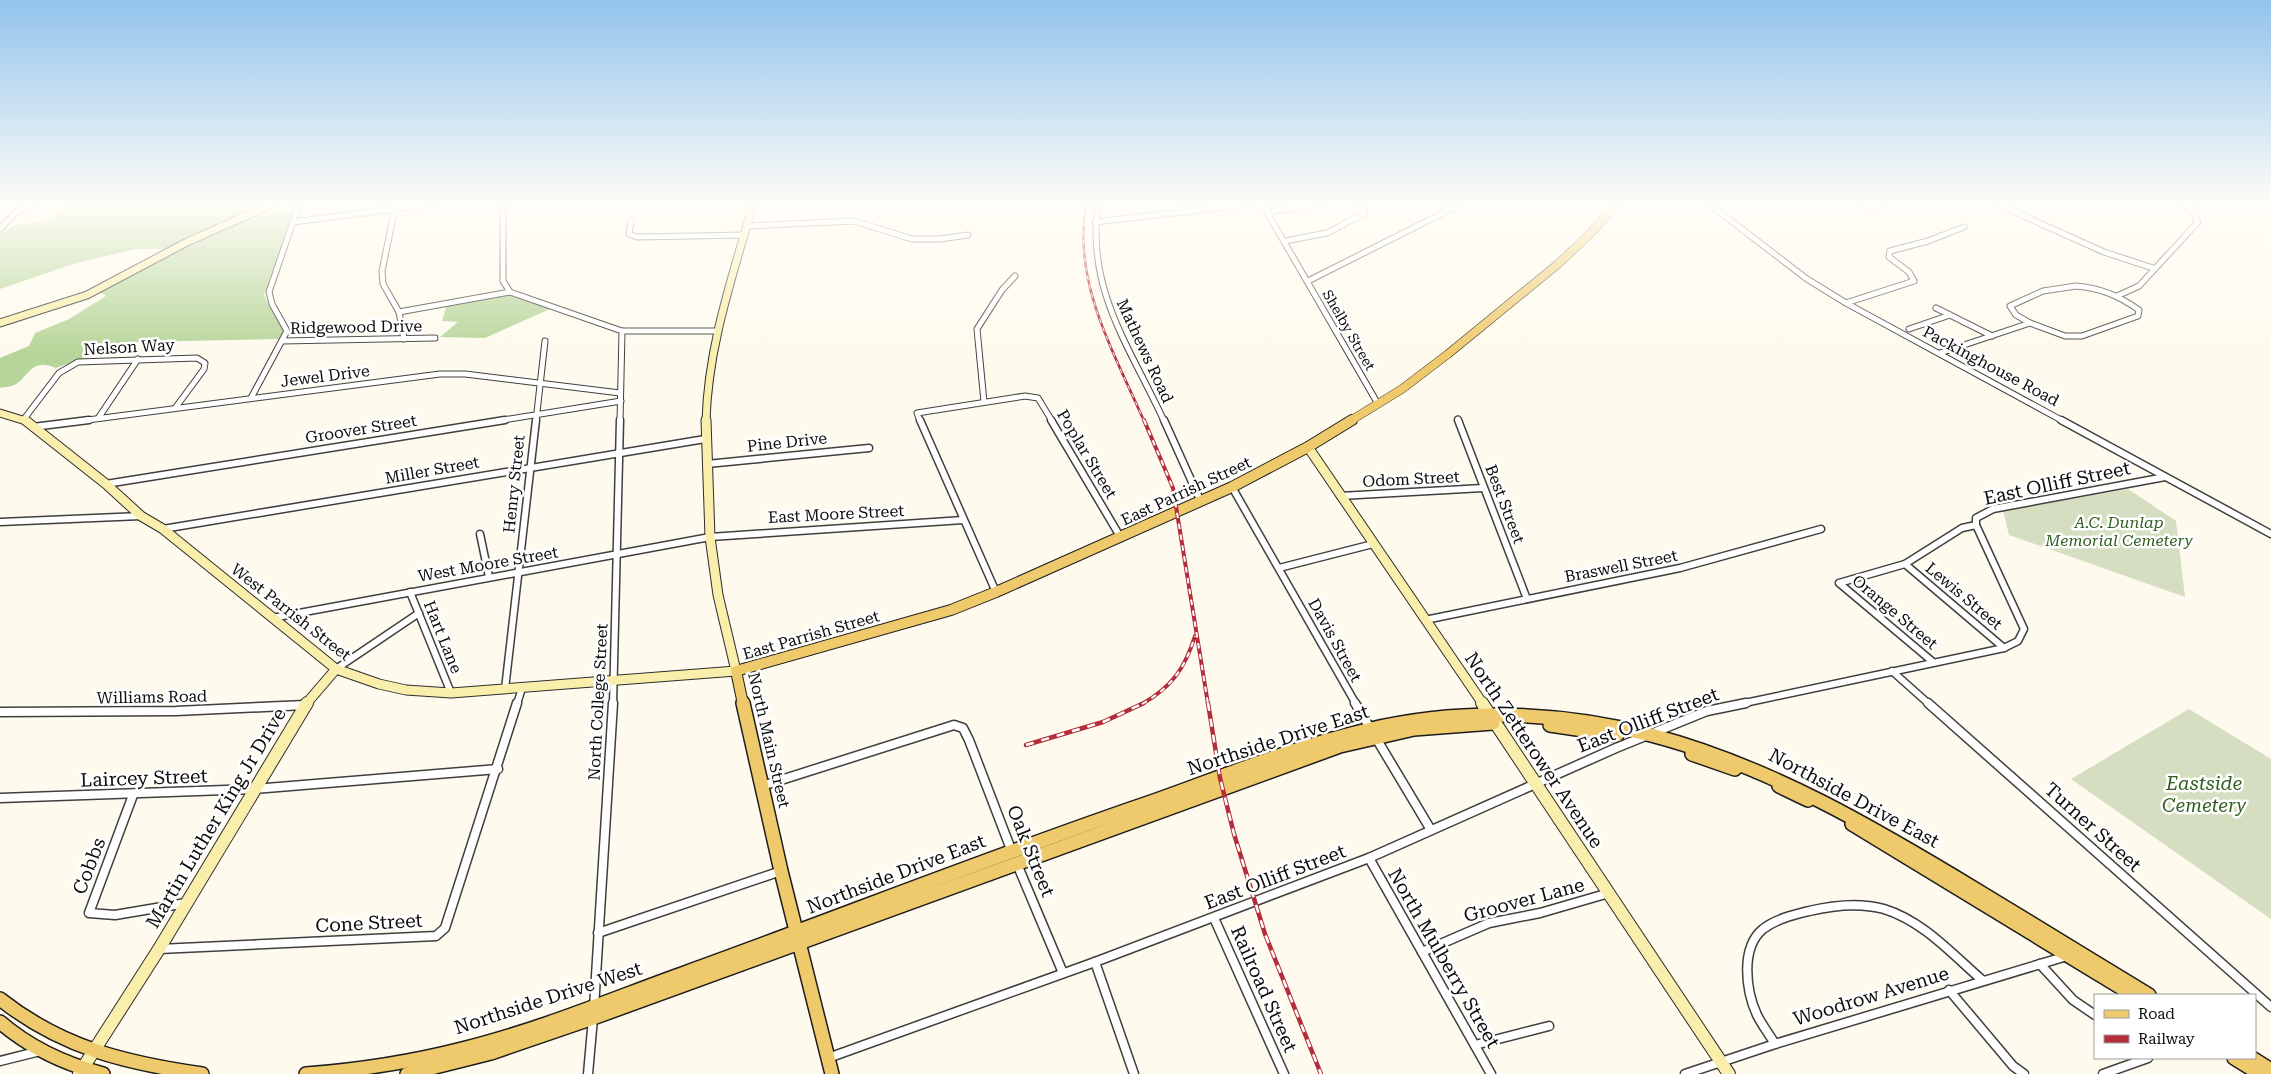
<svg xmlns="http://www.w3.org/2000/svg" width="2271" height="1074" font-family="'Roboto Serif',serif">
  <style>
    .forest { fill: #b7d59a }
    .cemetery { fill: #d5dec0 }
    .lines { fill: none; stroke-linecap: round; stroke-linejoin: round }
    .street-far2-casing { stroke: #3f3f3f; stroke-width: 7 }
    .street-far1-casing { stroke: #3f3f3f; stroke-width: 9 }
    .street-casing { stroke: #3f3f3f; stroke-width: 11 }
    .secondary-far2-casing { stroke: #2e2e2e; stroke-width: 9 }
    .secondary-far1-casing { stroke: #2e2e2e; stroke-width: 11 }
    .secondary-casing { stroke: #2e2e2e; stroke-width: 14 }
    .primary-far2-casing { stroke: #1d1d1d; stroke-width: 9 }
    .primary-far1-casing { stroke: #1d1d1d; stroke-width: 12 }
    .primary-casing { stroke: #1d1d1d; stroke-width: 16 }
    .street-far2 { stroke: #fff; stroke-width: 5 }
    .street-far1 { stroke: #fff; stroke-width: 6 }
    .street { stroke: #fff; stroke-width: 8 }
    .secondary-far2 { stroke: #f9eeac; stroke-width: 7 }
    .secondary-far1 { stroke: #f9eeac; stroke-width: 9 }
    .secondary { stroke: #f9eeac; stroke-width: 12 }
    .primary-far2 { stroke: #efca6c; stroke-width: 8 }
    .primary-far1 { stroke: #efca6c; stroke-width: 10 }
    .primary { stroke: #efca6c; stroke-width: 13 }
    .rail-far2-casing { stroke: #b32e3a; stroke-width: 2.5 }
    .rail-far1-casing { stroke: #b32e3a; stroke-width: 4 }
    .rail-casing { stroke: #b32e3a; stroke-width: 4.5 }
    .rail-far2 { stroke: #fff; stroke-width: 1; stroke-dasharray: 4.5; stroke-linecap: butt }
    .rail-far1 { stroke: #fff; stroke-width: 2; stroke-dasharray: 5.5; stroke-linecap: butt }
    .rail { stroke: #fff; stroke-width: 2.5; stroke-dasharray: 8; stroke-linecap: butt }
    .labels { text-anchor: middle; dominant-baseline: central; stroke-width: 5; stroke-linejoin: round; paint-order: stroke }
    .far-street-label { font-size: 14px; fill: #0c0c0c; stroke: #fff }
    .street-label { font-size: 16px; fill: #0c0c0c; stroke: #fff }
    .park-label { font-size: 16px; font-style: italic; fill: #315f21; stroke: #fff }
    .near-street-label { font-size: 19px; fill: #0c0c0c; stroke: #fff }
    .near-park-label { font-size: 19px; font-style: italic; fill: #315f21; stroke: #fff }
  </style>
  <rect width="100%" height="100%" fill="#fefaed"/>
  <g class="forest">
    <path d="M 74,204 L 266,204 L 164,249 L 136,249 L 76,263 L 0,289 L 0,234 L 15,225 L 43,222 Z"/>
    <path d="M 295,210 L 264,294 L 268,304 L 285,331 L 280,339 L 136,342 L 95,345 L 88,348 L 83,358 L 56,368 C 34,359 32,370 19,382 C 15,386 6,387 0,388 L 0,358 L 29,346 L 35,333 L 69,319 L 106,296 L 99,291 L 182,247 L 254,215 L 265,216 Z"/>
    <path d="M 509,293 L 552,308 L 485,338 L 440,337 L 458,322 L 442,321 L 447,305 Z"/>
  </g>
  <g class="cemetery">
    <path d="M 2128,489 L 2176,521 L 2185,597 L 2009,535 L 2003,510 Z"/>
    <path d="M 2189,709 L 2271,759 L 2271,919 L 2071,779 Z"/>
  </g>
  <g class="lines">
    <defs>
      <g id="street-far2">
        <path d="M 503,204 L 503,281 L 510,292 L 622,331 L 717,331"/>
        <path d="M 1098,204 C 1086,290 1130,347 1164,421"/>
        <path d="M 1184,204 L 1188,212"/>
        <path d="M 1709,204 L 1807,279 L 1846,303 L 2063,421"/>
        <path d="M 1860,204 L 1874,207 L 1881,204"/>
        <path d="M 1997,204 L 2104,252 L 2153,268"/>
        <path d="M 395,208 L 382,271 L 383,284 L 399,312 L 404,339"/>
        <path d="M 1268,212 L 1321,204"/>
        <path d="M 631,221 L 629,234 L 637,237 L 745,235"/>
        <path d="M 293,222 L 434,204"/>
        <path d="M 1095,222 L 1250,204 L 1264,207 L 1378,404"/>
        <path d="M 747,226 L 854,221 L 912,239 L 940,239 L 968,235"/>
        <path d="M 0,229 L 15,213 L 33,204"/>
        <path d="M 1285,241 L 1327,233 L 1365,213 L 1361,204"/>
        <path d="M 1308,281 L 1461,204"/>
        <path d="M 2076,286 C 2101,288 2119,296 2139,310 L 2138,316 L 2082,336 L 2065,336 L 2030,323 L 2016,315 L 2010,306 L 2043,291 Z"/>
        <path d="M 2117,296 L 2139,286 L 2198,222 L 2193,211 L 2184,204"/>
        <path d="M 1846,303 L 1914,281 L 1909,272 L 1889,257 L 1890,251 L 1928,241 L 1964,227"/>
        <path d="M 1936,308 L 1992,336"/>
        <path d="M 399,312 L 510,292"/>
        <path d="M 1909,329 L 1950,315"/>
        <path d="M 282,341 L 435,338"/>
        <path d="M 1940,353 L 2030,323"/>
        <path d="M 251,398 L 287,331 L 272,304 L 269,292 L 299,204"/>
        <path d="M 984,402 L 977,329 L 1002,290 L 1015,276"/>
        <path d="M 99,417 L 138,359"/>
        <path d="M 24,419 L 59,373 L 78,362 L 197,358 L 205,363 L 204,369 L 176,407"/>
        <path d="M 1458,419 L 1459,421"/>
        <path d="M 80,421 L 440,374 L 465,374 L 620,393"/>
        <path d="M 497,421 L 621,401"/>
        <path d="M 536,421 L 545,341"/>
        <path d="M 620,421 L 622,331"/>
        <path d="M 920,421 L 917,413 L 1025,396 L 1038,398 L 1052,421"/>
      </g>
      <g id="street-far1">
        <path d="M 920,420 L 996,592"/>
        <path d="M 1051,420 L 1121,538"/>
        <path d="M 1164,420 L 1201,502"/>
        <path d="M 1458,420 L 1527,599"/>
        <path d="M 2061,420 L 2271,534"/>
        <path d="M 33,427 L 89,420"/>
        <path d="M 707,464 L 869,448"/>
        <path d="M 106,484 L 505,420"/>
        <path d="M 1232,487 L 1356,704"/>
        <path d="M 1340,496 L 1483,488"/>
        <path d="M 0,522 L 141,516"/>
        <path d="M 163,529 L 705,439"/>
        <path d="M 480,534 L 489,577"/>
        <path d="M 1905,564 L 2004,648"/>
        <path d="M 1279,568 L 1373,544"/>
        <path d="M 410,592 L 451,693"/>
        <path d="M 272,618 L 710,537 L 963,520"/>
        <path d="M 1425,620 L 1680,568 L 1821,529"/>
        <path d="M 1933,662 L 1839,583 L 1905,564 L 1962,528 L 1976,525"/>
        <path d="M 336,669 L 419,613"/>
        <path d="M 1892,671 L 1929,704"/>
        <path d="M 505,689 L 536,420"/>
        <path d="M 517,704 L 522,688"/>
        <path d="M 613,704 L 620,420"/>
        <path d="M 1740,704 L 2004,648 L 2018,641 L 2024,629 L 1976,525 L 1976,518 L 1993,509 L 2165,477"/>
      </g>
      <g id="street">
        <path d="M 1355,703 L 1431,830"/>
        <path d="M 1928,703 L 2271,1007"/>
        <path d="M 0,712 L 176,711 L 305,705"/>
        <path d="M 762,786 L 954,725 L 963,728 L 969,740 L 1012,852"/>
        <path d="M 133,795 L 89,913 L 115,915 L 186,903"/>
        <path d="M 0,798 L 254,789 L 498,769"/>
        <path d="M 1369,858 L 1491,1074"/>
        <path d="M 1017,864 L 1063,973"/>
        <path d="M 1214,918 L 1284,1074"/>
        <path d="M 598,933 L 781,871"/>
        <path d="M 159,949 L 436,936 L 445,928 L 517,703"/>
        <path d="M 1422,952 L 1489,923 L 1540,913 L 1609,893"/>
        <path d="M 1095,962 L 1134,1074"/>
        <path d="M 2040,964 L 2073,1000 L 2095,1015"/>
        <path d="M 1949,990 L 2013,1066 L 2024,1074"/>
        <path d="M 594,1008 L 613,703"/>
        <path d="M 1775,1044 C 1769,1034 1762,1025 1757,1015 C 1746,991 1740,948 1763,929 C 1776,919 1793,915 1809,911 C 1834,905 1859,902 1884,909 C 1923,921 1952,954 1982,980"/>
        <path d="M 1475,1045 L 1549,1026"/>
        <path d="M 828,1058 L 1095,962 L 1369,858 L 1616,748 L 1707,711 L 1746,703"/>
        <path d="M 0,1061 L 40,1051"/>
        <path d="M 588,1074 L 593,1018"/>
        <path d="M 1685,1074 L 1775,1044 L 2067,956"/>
        <path d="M 2103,1074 L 2148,1058"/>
      </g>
      <g id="secondary-far2">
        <path d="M 0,323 L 87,295 L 187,242 L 273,204"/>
        <path d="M 0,413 L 26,421"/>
        <path d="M 706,421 C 708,346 733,275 753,204"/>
      </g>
      <g id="secondary-far1">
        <path d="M 25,420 L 106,484 L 141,516 L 163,529 L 336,669 L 379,684 L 406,690 L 451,693 L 736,671 L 718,595 L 710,537 L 706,420"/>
        <path d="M 1308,447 L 1483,704"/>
        <path d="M 306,704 L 336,669"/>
      </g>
      <g id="secondary">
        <path d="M 1482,703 L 1729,1074"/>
        <path d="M 79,1074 L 159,949 L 307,703"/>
      </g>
      <path id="primary-far2" d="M 1350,421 L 1402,389 L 1448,354 L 1558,264 L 1590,234 L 1616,204"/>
      <path id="primary-far1" d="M 743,704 L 736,671 L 951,610 L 996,592 L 1232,487 L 1308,447 L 1352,420"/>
      <g id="primary">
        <path d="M 743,703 L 781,871 L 832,1074"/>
        <path d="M 1550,725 L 1617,735"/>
        <path d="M 1692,754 L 1735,769"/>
        <path d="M 1779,786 L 1808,800"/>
        <path d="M 1852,824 L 2133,995"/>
        <path d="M 0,999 C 62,1048 126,1063 202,1074"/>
        <path d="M 0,1022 C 30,1048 65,1064 103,1074"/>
        <path d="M 2234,1058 L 2260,1074"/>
        <path d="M 2252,1058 L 2271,1070"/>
        <path d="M 306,1074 C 359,1070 411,1062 462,1049 C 539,1030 612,999 687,972 C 842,916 995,855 1151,802 C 1222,777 1293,747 1367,730 C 1459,708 1559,711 1651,735 C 1770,766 1876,829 1980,892 C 2036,926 2093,961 2149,995"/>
        <path d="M 407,1074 L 491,1053 L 593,1018 L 1340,746 L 1414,729 L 1493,723"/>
      </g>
    </defs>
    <use href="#street-far2" class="street-far2-casing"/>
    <use href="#street-far1" class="street-far1-casing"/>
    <use href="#street" class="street-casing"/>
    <use href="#secondary-far2" class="secondary-far2-casing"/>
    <use href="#secondary-far1" class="secondary-far1-casing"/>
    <use href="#secondary" class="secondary-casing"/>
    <use href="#primary-far2" class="primary-far2-casing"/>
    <use href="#primary-far1" class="primary-far1-casing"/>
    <use href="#primary" class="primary-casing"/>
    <use href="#street-far2" class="street-far2"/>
    <use href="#street-far1" class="street-far1"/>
    <use href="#street" class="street"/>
    <use href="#secondary-far2" class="secondary-far2"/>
    <use href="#secondary-far1" class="secondary-far1"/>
    <use href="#secondary" class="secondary"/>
    <use href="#primary-far2" class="primary-far2"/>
    <use href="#primary-far1" class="primary-far1"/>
    <use href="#primary" class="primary"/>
    <defs>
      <path id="rail-far2" d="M 1086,204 C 1072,282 1114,352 1144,421"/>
      <g id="rail-far1">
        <path d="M 1144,420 L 1173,488 L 1208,704"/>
        <path d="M 1142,704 C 1172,687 1185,668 1195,636"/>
      </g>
      <g id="rail">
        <path d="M 1208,703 L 1220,778 L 1234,834 L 1265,934 L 1321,1074"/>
        <path d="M 1026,745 L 1103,722 L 1144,703"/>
      </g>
    </defs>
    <use href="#rail-far2" class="rail-far2-casing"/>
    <use href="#rail-far1" class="rail-far1-casing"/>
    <use href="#rail" class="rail-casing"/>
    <use href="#rail-far2" class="rail-far2"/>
    <use href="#rail-far1" class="rail-far1"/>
    <use href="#rail" class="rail"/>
  </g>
  <linearGradient id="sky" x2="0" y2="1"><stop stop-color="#93c4ec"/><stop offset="0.58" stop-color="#fffdf7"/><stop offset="1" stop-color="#fffdf7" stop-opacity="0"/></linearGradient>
  <rect width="2271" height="354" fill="url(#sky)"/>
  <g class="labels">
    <g class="far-street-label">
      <text transform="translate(1349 330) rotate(60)">Shelby Street</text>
    </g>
    <g class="street-label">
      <text transform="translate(356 327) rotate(-1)">Ridgewood Drive</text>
      <text transform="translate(129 347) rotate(-3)">Nelson Way</text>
      <text transform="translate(1145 351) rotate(65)">Mathews Road</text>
      <text transform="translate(1991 366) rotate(28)">Packinghouse Road</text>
      <text transform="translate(325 376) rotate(-7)">Jewel Drive</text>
      <text transform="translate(361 429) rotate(-9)">Groover Street</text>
      <text transform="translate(787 442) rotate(-6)">Pine Drive</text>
      <text transform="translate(1087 454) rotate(59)">Poplar Street</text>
      <text transform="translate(432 470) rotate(-10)">Miller Street</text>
      <text transform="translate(1411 479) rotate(-3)">Odom Street</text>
      <text transform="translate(514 484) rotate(-84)">Henry Street</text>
      <text transform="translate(1186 491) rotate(-25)">East Parrish Street</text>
      <text transform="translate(1505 504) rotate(69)">Best Street</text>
      <text transform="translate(836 514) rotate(-3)">East Moore Street</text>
      <text transform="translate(488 564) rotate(-10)">West Moore Street</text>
      <text transform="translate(1621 566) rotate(-11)">Braswell Street</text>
      <text transform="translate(1964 596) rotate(40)">Lewis Street</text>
      <text transform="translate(291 612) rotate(38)">West Parrish Street</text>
      <text transform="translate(1895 612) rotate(40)">Orange Street</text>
      <text transform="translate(811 635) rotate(-16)">East Parrish Street</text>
      <text transform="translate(443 637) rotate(68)">Hart Lane</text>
      <text transform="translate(1335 640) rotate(61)">Davis Street</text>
      <text transform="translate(152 697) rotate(-1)">Williams Road</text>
      <text transform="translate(598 702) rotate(-87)">North College Street</text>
      <text transform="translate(769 740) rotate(77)">North Main Street</text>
    </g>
    <g class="park-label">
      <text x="2119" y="522">A.C. Dunlap<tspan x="2119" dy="18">Memorial Cemetery</tspan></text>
    </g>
    <g class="near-street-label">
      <text transform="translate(2057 483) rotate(-12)">East Olliff Street</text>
      <text transform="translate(1648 720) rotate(-21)">East Olliff Street</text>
      <text transform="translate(1278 740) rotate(-18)">Northside Drive East</text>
      <text transform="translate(1534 750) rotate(56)">North Zetterower Avenue</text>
      <text transform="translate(144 778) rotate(-2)">Laircey Street</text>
      <text transform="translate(1854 798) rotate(28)">Northside Drive East</text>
      <text transform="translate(216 818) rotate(-59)">Martin Luther King Jr Drive</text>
      <text transform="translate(2093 827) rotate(42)">Turner Street</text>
      <text transform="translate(1031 851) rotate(68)">Oak Street</text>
      <text transform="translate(89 866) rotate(-69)">Cobbs</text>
      <text transform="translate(896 874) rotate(-21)">Northside Drive East</text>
      <text transform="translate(1275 877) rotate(-21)">East Olliff Street</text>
      <text transform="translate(1524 900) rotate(-15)">Groover Lane</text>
      <text transform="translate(369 923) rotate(-3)">Cone Street</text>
      <text transform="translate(1444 958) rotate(60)">North Mulberry Street</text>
      <text transform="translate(1264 989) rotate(66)">Railroad Street</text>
      <text transform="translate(1871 996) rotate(-17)">Woodrow Avenue</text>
      <text transform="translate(548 998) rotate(-18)">Northside Drive West</text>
    </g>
    <g class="near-park-label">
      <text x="2204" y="783">Eastside<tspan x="2204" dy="22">Cemetery</tspan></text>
    </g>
  </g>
  <rect x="2094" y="994" width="162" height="65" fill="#ffffff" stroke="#9e9e9e"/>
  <rect x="2104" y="1010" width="25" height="8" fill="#efca6c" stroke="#9e9e9e"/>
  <text x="2138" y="1019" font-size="15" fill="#0c0c0c">Road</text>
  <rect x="2104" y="1035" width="25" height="8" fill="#b32e3a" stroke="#9e9e9e"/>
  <text x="2138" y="1044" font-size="15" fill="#0c0c0c">Railway</text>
</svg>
